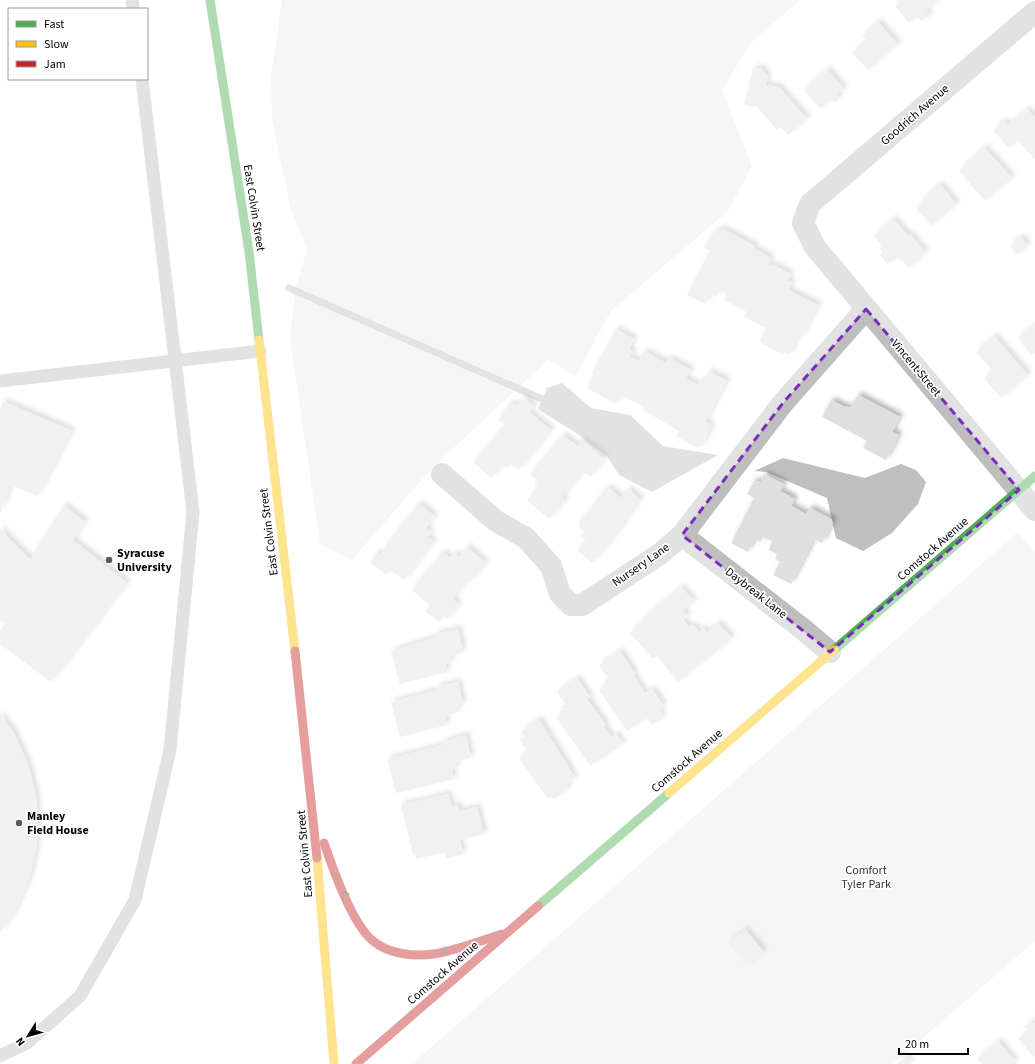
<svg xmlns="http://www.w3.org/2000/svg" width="1035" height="1064" font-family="'Source Sans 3',sans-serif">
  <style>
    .green { fill: #ececec }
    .water { fill: #bfbfbf }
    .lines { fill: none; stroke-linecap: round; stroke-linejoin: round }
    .stream { stroke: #bfbfbf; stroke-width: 7 }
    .building { fill: #dfdfdf; filter: url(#shadow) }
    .lane { stroke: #bebebe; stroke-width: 13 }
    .street { stroke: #bebebe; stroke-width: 22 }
    .fast { stroke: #4caf50; stroke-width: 9 }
    .slow { stroke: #ffc107; stroke-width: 9 }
    .jam { stroke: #c62828; stroke-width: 9 }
    .oneway { stroke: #2a602c }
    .marked { fill: none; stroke: #7b2cbf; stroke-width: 3; stroke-dasharray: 8 5; stroke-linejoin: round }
    .poi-dot { fill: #595959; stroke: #fff; stroke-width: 1.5 }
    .labels { text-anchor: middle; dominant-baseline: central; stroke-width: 3.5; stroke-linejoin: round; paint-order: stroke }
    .street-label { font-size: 12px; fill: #000; stroke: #fff }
    .poi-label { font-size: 12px; font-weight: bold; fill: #000; stroke: #fff; text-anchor: start }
    .park-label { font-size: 12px; fill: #333; stroke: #fff }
  </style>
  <defs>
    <filter id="shadow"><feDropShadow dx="3.5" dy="-3.5" stdDeviation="2" flood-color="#0004"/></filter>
  </defs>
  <rect width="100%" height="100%" fill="#fff"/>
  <g class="green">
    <path d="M 282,0 L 800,0 L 751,43 L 722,90 L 752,166 L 728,211 L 611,311 L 576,376 L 548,360 L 432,468 L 352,560 L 320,544 L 290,339 L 295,292 L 307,249 L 290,206 L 272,119 L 271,77 Z"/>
    <path d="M 1018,532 L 1035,552 L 1035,941 L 893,1064 L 412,1064 Z"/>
  </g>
  <g class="water">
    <path d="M 562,383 L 591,408 L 630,415 L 663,446 L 718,455 L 652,492 L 619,475 L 607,456 L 579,435 L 538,409 L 547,388 Z"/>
    <path d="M 783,458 L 865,478 L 901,464 L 916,470 L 926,482 L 918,504 L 892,533 L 863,551 L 836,538 L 827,498 L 766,472 L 754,471 Z"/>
  </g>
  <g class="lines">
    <path class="stream" d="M 289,288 L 542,399"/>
  </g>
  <g class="building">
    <path d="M 896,0 L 936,0 L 937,2 L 926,10 L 930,15 L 922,21 L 917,17 L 909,23 L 895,6 L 899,3 Z"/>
    <path d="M 878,22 L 898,44 L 868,70 L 852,53 L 866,41 L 862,36 Z"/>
    <path d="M 753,68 L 762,69 L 768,77 L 766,85 L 779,87 L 807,119 L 788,135 L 781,127 L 777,130 L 757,107 L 744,105 Z"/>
    <path d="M 828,70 L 844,89 L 837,94 L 840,97 L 835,102 L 832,99 L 820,109 L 804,90 Z"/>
    <path d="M 1027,109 L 1035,118 L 1035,160 L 1018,140 L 1009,148 L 993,130 L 1004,121 L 1008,125 Z"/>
    <path d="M 984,147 L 1012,178 L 985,201 L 959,171 Z"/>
    <path d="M 940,184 L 956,204 L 931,226 L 916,208 L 924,202 L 922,200 Z"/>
    <path d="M 894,219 L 908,236 L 910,234 L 926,253 L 908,268 L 898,257 L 887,264 L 880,255 L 883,253 L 879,248 L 882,246 L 874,236 Z"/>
    <path d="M 723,229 L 755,246 L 753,248 L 771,258 L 768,265 L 771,266 L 772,264 L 791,274 L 787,281 L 792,282 L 788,290 L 818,305 L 801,337 L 799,336 L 789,355 L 784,352 L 782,354 L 761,343 L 760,341 L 767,326 L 766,325 L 765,328 L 746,318 L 744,316 L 747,312 L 724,300 L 727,294 L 719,290 L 717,296 L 711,293 L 705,304 L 687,295 L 710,251 L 704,248 L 713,233 Z"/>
    <path d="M 1021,237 L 1028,246 L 1017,255 L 1010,246 Z"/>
    <path d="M 1035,324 L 1035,353 L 1032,356 L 1018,338 Z"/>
    <path d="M 616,329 L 634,339 L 629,349 L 633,351 L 630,357 L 639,361 L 644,351 L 666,363 L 669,358 L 691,370 L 686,379 L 698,385 L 701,380 L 704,381 L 709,371 L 727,381 L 705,422 L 712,426 L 702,446 L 696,447 L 676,436 L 679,431 L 643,410 L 644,407 L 621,395 L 616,404 L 587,388 L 594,374 L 592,373 Z"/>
    <path d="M 994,336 L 1028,375 L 1001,398 L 984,378 L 993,371 L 976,352 Z"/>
    <path d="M 858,395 L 900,417 L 892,432 L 899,435 L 886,460 L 863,448 L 867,441 L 822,417 L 831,400 L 845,407 L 846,406 L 850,408 Z"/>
    <path d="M 524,398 L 534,406 L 529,412 L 551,430 L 519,470 L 511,464 L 507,469 L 502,465 L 491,478 L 473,462 L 505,425 L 498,419 L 510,404 L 518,405 Z"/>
    <path d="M 3,401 L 72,431 L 37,496 L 11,485 L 0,514 L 0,411 Z"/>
    <path d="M 563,435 L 577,446 L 582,440 L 605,459 L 590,477 L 583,471 L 562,497 L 565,501 L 550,519 L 527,501 L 538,487 L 534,483 L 537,480 L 530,474 Z"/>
    <path d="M 764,474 L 784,484 L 780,491 L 795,499 L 791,506 L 806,514 L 810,508 L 831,519 L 833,522 L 822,543 L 814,539 L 791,584 L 773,575 L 780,562 L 775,559 L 777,554 L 769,550 L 773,539 L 771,541 L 763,537 L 761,542 L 755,539 L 748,552 L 731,543 L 754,498 L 747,494 L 754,481 L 761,482 Z"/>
    <path d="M 608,487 L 621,498 L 628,489 L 641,500 L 623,522 L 625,523 L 592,563 L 577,550 L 586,540 L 581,536 L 585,531 L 578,526 L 581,523 L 579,522 Z"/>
    <path d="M 419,503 L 435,517 L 426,528 L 431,532 L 427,537 L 434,542 L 404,580 L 390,570 L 386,575 L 370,562 L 377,552 L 380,555 L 387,546 L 386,545 Z"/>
    <path d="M 64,505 L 85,522 L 73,540 L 127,583 L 51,682 L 0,644 L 0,631 L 6,623 L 0,620 L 0,529 L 30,559 Z"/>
    <path d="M 467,547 L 486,563 L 471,581 L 469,579 L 452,599 L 459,604 L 447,619 L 443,616 L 439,622 L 425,611 L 430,606 L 412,590 L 443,552 L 450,558 L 454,553 L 459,557 Z"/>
    <path d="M 681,587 L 694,601 L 683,611 L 688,616 L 683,620 L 689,627 L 693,625 L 699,632 L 703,628 L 707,632 L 718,623 L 732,638 L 678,682 L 657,656 L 653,659 L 630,633 L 643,622 L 642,620 Z"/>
    <path d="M 458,629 L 463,652 L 450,656 L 452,662 L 446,663 L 447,672 L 400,684 L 391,651 L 436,637 L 435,634 Z"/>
    <path d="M 620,651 L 635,674 L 633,675 L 645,693 L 652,689 L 664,706 L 660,709 L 662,718 L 652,725 L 646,718 L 627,731 L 599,690 L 607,685 L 604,680 L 608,678 L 599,665 Z"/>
    <path d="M 577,678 L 590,697 L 587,699 L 606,725 L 604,726 L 611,737 L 616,734 L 623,744 L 590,766 L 556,717 L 564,712 L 561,707 L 565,704 L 557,692 Z"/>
    <path d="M 458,682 L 463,705 L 457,707 L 458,711 L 445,716 L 447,725 L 400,737 L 391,702 L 437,690 L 436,687 Z"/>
    <path d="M 0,714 L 14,733 L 28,764 L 36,795 L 38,816 L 36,851 L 29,880 L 15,911 L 0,933 Z"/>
    <path d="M 539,719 L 575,778 L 567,784 L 569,788 L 554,799 L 551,796 L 547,798 L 519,758 L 527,752 L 520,739 L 525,737 L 521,732 Z"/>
    <path d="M 466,735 L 471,758 L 455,762 L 457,768 L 452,769 L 454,779 L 396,793 L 387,759 L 443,745 L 442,742 Z"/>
    <path d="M 448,794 L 452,807 L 458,805 L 459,811 L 477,807 L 484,834 L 460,840 L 463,854 L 446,859 L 444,852 L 416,859 L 415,854 L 413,855 L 401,805 Z"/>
    <path d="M 745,929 L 764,952 L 747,965 L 728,943 Z"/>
    <path d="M 1032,1021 L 1035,1024 L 1035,1058 L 1018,1039 L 1028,1031 L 1024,1027 Z"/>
    <path d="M 998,1041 L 1017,1064 L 982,1064 L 977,1059 Z"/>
    <path d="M 906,1057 L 912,1064 L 897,1064 Z"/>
  </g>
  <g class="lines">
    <g class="lane">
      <path d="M 132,0 L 133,9"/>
      <path d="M 0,381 L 260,351"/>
      <path d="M 0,1056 L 27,1043 L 80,996 L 135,900 L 170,750 L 193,512 L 142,79"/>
    </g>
    <g class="street">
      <path d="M 1035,12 L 810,204 L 803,223 L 815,247 L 1035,510"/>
      <path d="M 442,474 L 496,521 L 526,538 L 551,566 L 560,594 L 571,605 L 582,605 L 660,554 L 682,535 L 783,403 L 866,309"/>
      <path d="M 682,535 L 804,630 L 830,652"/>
    </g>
    <g class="fast">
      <path d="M 210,0 L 249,252 L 259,340"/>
      <path d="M 834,650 L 1035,476"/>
      <path d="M 538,906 L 669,793"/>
    </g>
    <g class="slow">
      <path d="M 259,340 L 295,651"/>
      <path d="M 669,793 L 834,650"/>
      <path d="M 317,858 L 334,1064"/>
    </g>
    <g class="jam">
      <path d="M 295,651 L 317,858"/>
      <path d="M 324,843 C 333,869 352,924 373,941 C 389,954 414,957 434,954 C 458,950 480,941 502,934"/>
      <path d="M 356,1064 L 538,906"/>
    </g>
  </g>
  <defs><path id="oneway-chevron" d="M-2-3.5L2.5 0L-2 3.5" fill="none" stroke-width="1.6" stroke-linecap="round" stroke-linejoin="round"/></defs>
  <g class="oneway">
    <use href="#oneway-chevron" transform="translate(345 894) rotate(-116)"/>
    <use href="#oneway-chevron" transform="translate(445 951) rotate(164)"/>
  </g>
  <path d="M0 0H1035V1064H0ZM 866,309 L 1019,490 L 830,652 L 682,535 L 783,403 Z" fill="#fff" fill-opacity=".55" fill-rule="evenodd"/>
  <path class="marked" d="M 866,309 L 1019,490 L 830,652 L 682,535 L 783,403 Z"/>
  <g class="poi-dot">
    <circle cx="109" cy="560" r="4"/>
    <circle cx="19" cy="823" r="4"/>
  </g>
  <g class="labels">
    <g class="street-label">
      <text transform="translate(915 115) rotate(-41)">Goodrich Avenue</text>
      <text transform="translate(254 208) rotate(81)">East Colvin Street</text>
      <text transform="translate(916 368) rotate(50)">Vincent Street</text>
      <text transform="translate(269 532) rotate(-97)">East Colvin Street</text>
      <text transform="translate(933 549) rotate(-41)">Comstock Avenue</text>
      <text transform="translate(641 565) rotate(-35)">Nursery Lane</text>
      <text transform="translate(756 593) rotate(38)">Daybreak Lane</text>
      <text transform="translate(687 761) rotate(-41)">Comstock Avenue</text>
      <text transform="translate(305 854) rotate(-95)">East Colvin Street</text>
      <text transform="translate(443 973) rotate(-41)">Comstock Avenue</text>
    </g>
    <g class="poi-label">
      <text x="117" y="553">Syracuse<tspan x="117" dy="14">University</tspan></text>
      <text x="27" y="816">Manley<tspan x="27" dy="14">Field House</tspan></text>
    </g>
    <g class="park-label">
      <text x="866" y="870">Comfort<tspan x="866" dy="14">Tyler Park</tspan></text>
    </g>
  </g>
  <rect x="8" y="8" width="140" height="72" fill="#ffffff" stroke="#999999"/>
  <rect x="16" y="21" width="20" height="6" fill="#4caf50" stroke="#999999"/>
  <text x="44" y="28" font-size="12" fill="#000000">Fast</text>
  <rect x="16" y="41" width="20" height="6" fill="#ffc107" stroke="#999999"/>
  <text x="44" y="48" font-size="12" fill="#000000">Slow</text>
  <rect x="16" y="61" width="20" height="6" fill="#c62828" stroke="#999999"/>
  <text x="44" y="68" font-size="12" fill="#000000">Jam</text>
  <g transform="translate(28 1036) rotate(233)" stroke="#ffffff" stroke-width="3" paint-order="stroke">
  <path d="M0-3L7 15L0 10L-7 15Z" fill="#000000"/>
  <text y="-6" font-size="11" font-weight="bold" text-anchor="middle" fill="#000000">N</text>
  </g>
  <path d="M899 1048v6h69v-6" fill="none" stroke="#000000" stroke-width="2"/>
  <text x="905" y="1048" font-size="12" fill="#000000" stroke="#ffffff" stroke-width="3" paint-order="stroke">20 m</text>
</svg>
